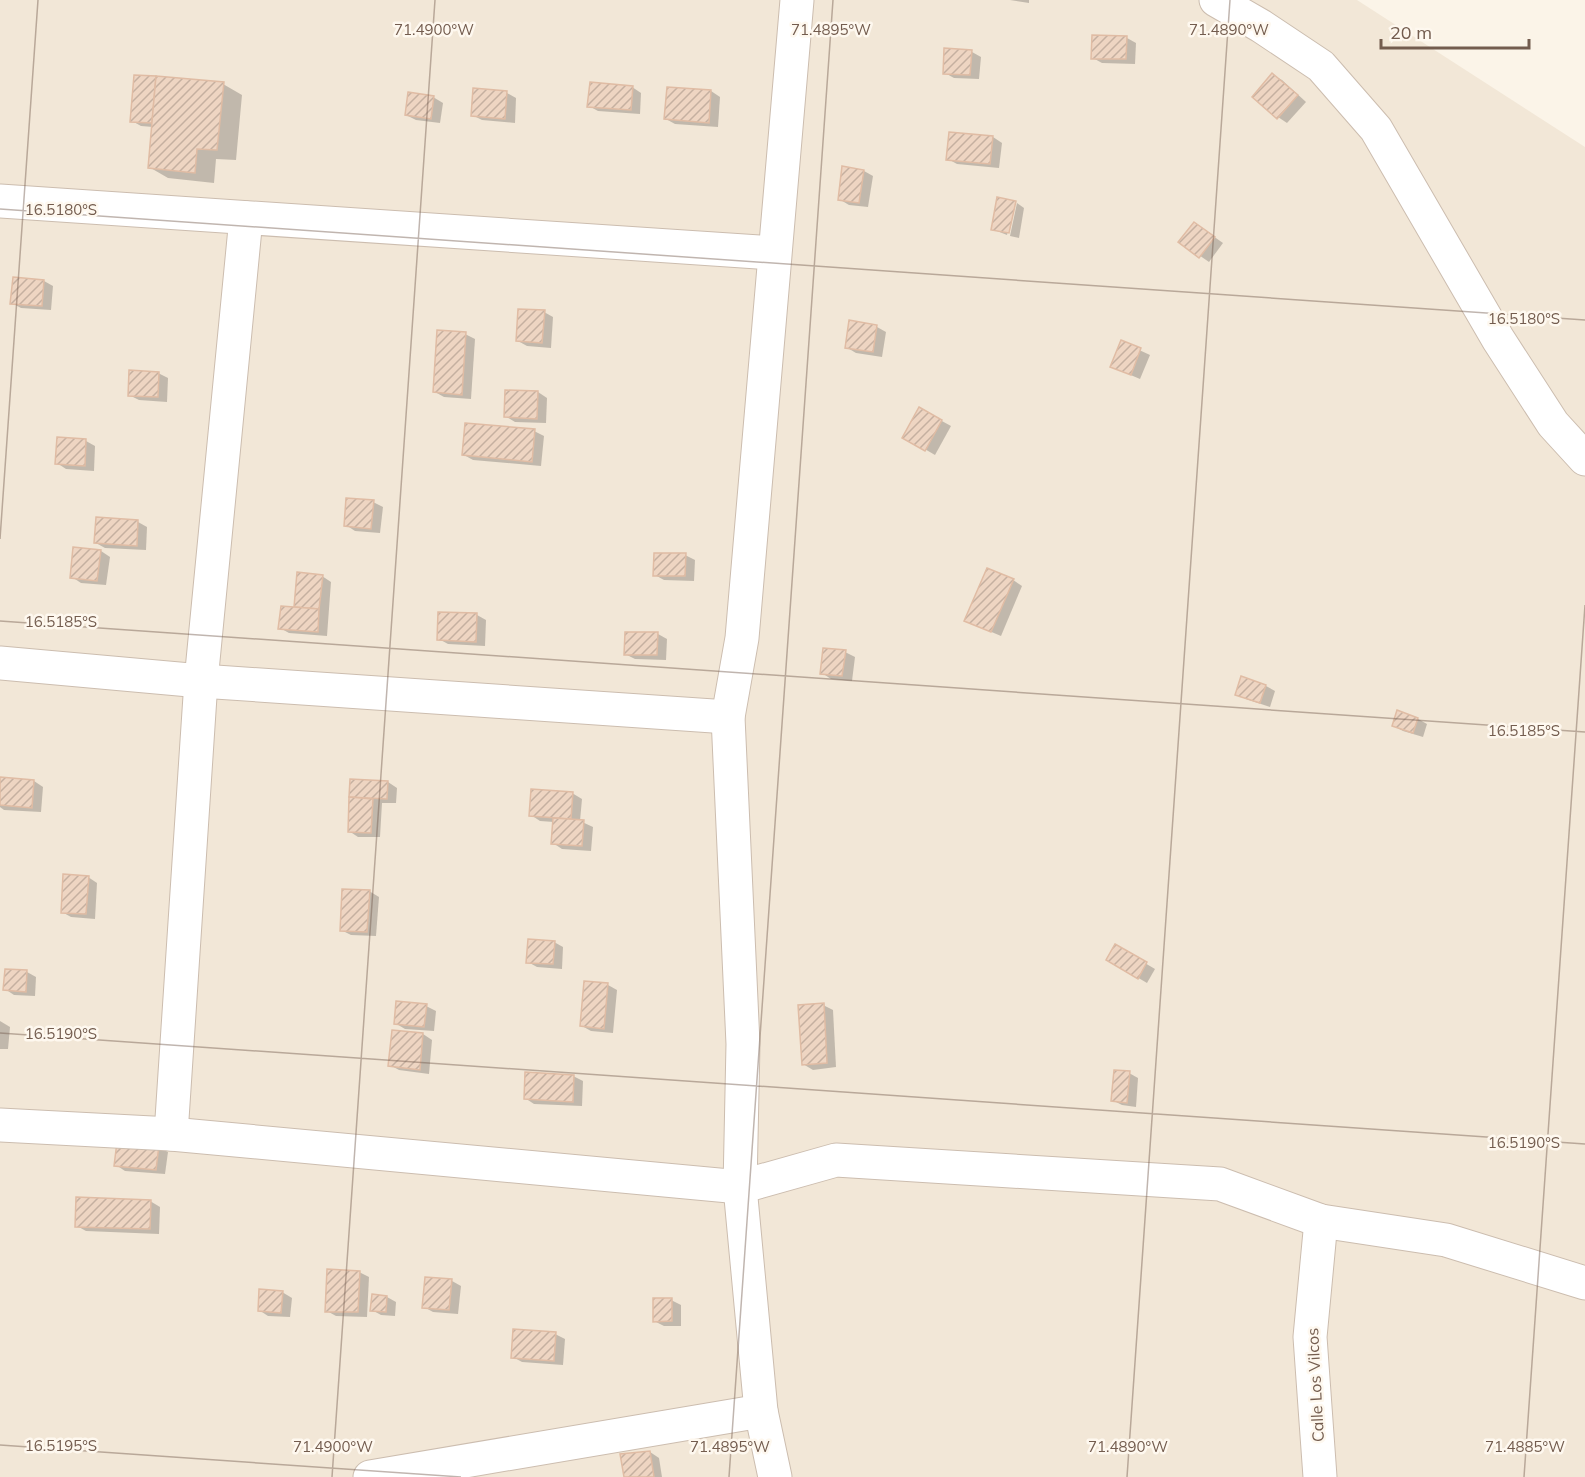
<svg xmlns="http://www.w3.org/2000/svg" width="1585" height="1477" font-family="Mulish,sans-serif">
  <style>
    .residential { fill: #f2e7d7 }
    .shadow { fill: #0003 }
    .building { fill: url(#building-hatch); stroke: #e0bca4; stroke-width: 1.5 }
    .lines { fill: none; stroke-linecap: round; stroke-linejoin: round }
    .minor-casing { stroke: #ccbdaf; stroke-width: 35 }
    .minor { stroke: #fff; stroke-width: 33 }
    .ticks { fill: none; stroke: #735c4e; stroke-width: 1.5; stroke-opacity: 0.45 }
    .labels { text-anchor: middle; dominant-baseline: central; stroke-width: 5; stroke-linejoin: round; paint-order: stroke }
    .street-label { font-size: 16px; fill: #735c4e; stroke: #fef8ef }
    .ticks-label { font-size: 15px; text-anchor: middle; fill: #735c4e; stroke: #fef8ef; stroke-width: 5; stroke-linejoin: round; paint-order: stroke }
  </style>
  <defs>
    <pattern id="building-hatch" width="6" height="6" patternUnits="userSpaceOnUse" patternTransform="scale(1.5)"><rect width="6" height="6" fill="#eed5c2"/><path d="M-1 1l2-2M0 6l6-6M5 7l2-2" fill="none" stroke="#c5b0a0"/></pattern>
  </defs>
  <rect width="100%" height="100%" fill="#fbf4e8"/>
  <path class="residential" d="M 0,0 L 1357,0 L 1585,147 L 1585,1477 L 0,1477 Z"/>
  <g class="shadow">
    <path d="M 1010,0 L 1029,0 L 1029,3 Z"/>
    <path d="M 1127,38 L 1136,43 L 1135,64 L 1102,63 L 1093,58 Z"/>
    <path d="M 972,52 L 981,57 L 979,79 L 954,78 L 945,73 Z"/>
    <path d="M 1273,75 L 1282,80 L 1306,102 L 1287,123 L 1278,117 Z"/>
    <path d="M 223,84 L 242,95 L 236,160 L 216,159 L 214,183 L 168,178 L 149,167 L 153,127 L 141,126 L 132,121 Z"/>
    <path d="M 632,87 L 641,93 L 640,114 L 598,111 L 589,106 Z"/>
    <path d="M 475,90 L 507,93 L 516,98 L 515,123 L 482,120 L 472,115 Z"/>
    <path d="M 711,91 L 720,97 L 718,127 L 675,124 L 666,119 Z"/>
    <path d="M 433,97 L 443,103 L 440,123 L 416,120 L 406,115 Z"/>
    <path d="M 993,137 L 1002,143 L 999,168 L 957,164 L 948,159 Z"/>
    <path d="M 844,168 L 864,171 L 873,176 L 868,207 L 849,205 L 839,199 Z"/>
    <path d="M 998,199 L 1017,203 L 1014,203 L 1007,235 L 992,229 Z"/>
    <path d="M 1017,203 L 1024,208 L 1019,238 L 1010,236 Z"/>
    <path d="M 1203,229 L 1223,243 L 1209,262 L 1180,242 Z"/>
    <path d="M 14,278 L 44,281 L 53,286 L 51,310 L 21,308 L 12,303 Z"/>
    <path d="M 544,312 L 553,317 L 551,348 L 527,346 L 518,341 Z"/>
    <path d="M 850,322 L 877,327 L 886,332 L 882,357 L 856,353 L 846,347 Z"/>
    <path d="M 465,334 L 475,339 L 471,399 L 444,397 L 435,392 Z"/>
    <path d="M 1122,342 L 1150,355 L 1140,379 L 1112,367 Z"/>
    <path d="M 158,373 L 168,378 L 167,402 L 139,400 L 129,395 Z"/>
    <path d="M 538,392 L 547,398 L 546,423 L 515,422 L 505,416 Z"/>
    <path d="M 920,409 L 951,426 L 935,455 L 904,437 Z"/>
    <path d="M 534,431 L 544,436 L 541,466 L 473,460 L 464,455 Z"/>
    <path d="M 59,439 L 86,441 L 95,446 L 94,471 L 66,469 L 57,463 Z"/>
    <path d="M 373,502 L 383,507 L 380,533 L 355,531 L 346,525 Z"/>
    <path d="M 138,522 L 147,527 L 146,550 L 105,548 L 96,543 Z"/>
    <path d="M 101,551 L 110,557 L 106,585 L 81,583 L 72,577 Z"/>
    <path d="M 685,555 L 695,560 L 694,581 L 664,580 L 655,575 Z"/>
    <path d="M 298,574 L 322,576 L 331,582 L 327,636 L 289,633 L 280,628 L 296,608 Z"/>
    <path d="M 1013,580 L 1022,586 L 1001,636 L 975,625 Z"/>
    <path d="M 477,615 L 486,620 L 485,646 L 448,644 L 439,639 Z"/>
    <path d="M 658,634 L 667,639 L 666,660 L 635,659 L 625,654 Z"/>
    <path d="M 845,652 L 855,657 L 852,681 L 831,679 L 822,673 Z"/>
    <path d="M 1242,678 L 1266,686 L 1275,691 L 1270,707 L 1246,699 L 1236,694 Z"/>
    <path d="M 1418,719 L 1427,724 L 1423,737 L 1403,731 L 1394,726 Z"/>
    <path d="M 0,779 L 34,781 L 43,787 L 41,812 L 4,810 L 0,807 Z"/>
    <path d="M 352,780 L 388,782 L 397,788 L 396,803 L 382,803 L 380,837 L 358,837 L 349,831 Z"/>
    <path d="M 572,793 L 582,799 L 580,821 L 593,827 L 591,851 L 562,849 L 553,843 L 554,822 L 540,821 L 531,815 Z"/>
    <path d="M 88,877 L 97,883 L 95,919 L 71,917 L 62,912 Z"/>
    <path d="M 369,891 L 379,897 L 376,936 L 351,935 L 341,930 Z"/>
    <path d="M 554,942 L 563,947 L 562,969 L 537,967 L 528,962 Z"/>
    <path d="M 1116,946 L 1155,969 L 1147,983 L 1108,960 Z"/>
    <path d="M 27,972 L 36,977 L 35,996 L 14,995 L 5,989 Z"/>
    <path d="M 608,985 L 617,990 L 613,1033 L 591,1031 L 582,1026 Z"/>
    <path d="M 823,1005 L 833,1010 L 836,1067 L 813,1070 L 803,1064 Z"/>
    <path d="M 426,1006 L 436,1011 L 434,1031 L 405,1029 L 395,1023 Z"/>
    <path d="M 0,1021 L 10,1027 L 8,1049 L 0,1049 Z"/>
    <path d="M 423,1034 L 432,1040 L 429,1074 L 399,1070 L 390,1065 Z"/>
    <path d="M 1129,1073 L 1138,1078 L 1136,1107 L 1122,1105 L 1112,1100 Z"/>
    <path d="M 573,1076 L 583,1081 L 582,1106 L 534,1104 L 525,1098 Z"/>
    <path d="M 158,1147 L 168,1152 L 165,1174 L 125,1171 L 116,1165 Z"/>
    <path d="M 150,1201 L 160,1207 L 159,1234 L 86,1231 L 77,1226 Z"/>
    <path d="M 359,1272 L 369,1277 L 367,1317 L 336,1316 L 327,1311 Z"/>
    <path d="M 452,1281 L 461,1286 L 458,1314 L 433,1312 L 424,1307 Z"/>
    <path d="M 282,1292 L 292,1298 L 290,1317 L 268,1316 L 259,1310 Z"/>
    <path d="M 373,1296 L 387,1297 L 396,1302 L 395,1316 L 381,1315 L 372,1310 Z"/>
    <path d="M 671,1300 L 681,1305 L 681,1326 L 664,1326 L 654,1321 Z"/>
    <path d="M 555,1334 L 565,1339 L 563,1365 L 522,1362 L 513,1357 Z"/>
    <path d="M 650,1452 L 659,1458 L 662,1477 L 625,1477 Z"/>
  </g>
  <g class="building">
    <path d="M 1092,35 L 1127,36 L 1126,59 L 1091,59 Z"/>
    <path d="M 944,48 L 972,50 L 970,75 L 943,74 Z"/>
    <path d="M 1272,73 L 1298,95 L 1277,119 L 1252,97 Z"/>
    <path d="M 134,75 L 156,76 L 152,123 L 130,122 Z"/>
    <path d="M 156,76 L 224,82 L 217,150 L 197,149 L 195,173 L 148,168 Z"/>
    <path d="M 590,82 L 633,86 L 631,110 L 587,107 Z"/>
    <path d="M 667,87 L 711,90 L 709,123 L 664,119 Z"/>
    <path d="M 473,88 L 507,91 L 505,119 L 471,116 Z"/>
    <path d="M 408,92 L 434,96 L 431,119 L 405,115 Z"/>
    <path d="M 949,132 L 993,136 L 990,164 L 946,160 Z"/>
    <path d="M 842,166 L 864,170 L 859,203 L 838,200 Z"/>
    <path d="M 997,197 L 1016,201 L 1009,233 L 991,230 Z"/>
    <path d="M 1194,222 L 1215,237 L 1199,258 L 1178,242 Z"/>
    <path d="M 13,277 L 44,280 L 42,306 L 10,304 Z"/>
    <path d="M 518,309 L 545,310 L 542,343 L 516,341 Z"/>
    <path d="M 849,320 L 877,325 L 873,352 L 845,348 Z"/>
    <path d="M 437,330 L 466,332 L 462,395 L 433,392 Z"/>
    <path d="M 1121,340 L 1141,348 L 1131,375 L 1110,367 Z"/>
    <path d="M 129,370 L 159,372 L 158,397 L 128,396 Z"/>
    <path d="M 505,390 L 538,391 L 537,419 L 504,417 Z"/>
    <path d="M 919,407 L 942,420 L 925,451 L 902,438 Z"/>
    <path d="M 465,423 L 535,429 L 532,462 L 462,455 Z"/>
    <path d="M 57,437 L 86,439 L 85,466 L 55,464 Z"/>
    <path d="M 346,498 L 374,500 L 371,529 L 344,526 Z"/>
    <path d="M 96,517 L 138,520 L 137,546 L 94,543 Z"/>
    <path d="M 73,547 L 101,550 L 97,581 L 70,578 Z"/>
    <path d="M 654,553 L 686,553 L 685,576 L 653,576 Z"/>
    <path d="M 987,568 L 1014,579 L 991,632 L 964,621 Z"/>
    <path d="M 297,572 L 323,575 L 319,609 L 294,607 Z"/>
    <path d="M 281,606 L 319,609 L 318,632 L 278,629 Z"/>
    <path d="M 438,612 L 477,613 L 476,642 L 437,640 Z"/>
    <path d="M 625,632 L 658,632 L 657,655 L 624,655 Z"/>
    <path d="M 823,648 L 846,650 L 842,676 L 820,674 Z"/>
    <path d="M 1241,676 L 1266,685 L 1260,703 L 1235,695 Z"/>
    <path d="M 1397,710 L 1418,718 L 1413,733 L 1392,726 Z"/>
    <path d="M 0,777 L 34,780 L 32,808 L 0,805 Z"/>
    <path d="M 350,779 L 388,781 L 387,799 L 349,797 Z"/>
    <path d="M 531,789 L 573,792 L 571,819 L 529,816 Z"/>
    <path d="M 349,797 L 373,799 L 371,833 L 348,832 Z"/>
    <path d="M 553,818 L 584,820 L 582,846 L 551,844 Z"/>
    <path d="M 63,874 L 89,876 L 86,914 L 61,913 Z"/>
    <path d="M 342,889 L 370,890 L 367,932 L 340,931 Z"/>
    <path d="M 528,939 L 555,941 L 553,964 L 526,963 Z"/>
    <path d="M 1115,944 L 1147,962 L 1138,979 L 1106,960 Z"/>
    <path d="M 5,969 L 27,970 L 26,992 L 3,990 Z"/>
    <path d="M 584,981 L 608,983 L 604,1029 L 580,1026 Z"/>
    <path d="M 396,1001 L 427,1004 L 424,1027 L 394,1024 Z"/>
    <path d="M 824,1003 L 827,1063 L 802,1065 L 798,1005 Z"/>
    <path d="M 392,1030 L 423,1033 L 420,1070 L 388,1066 Z"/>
    <path d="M 1114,1070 L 1130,1071 L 1127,1103 L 1111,1101 Z"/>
    <path d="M 525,1072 L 574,1075 L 573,1102 L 524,1099 Z"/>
    <path d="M 117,1142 L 159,1145 L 156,1170 L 114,1166 Z"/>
    <path d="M 76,1197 L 151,1200 L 150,1229 L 75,1227 Z"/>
    <path d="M 327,1269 L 360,1271 L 358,1312 L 325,1312 Z"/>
    <path d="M 425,1277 L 452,1279 L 449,1310 L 422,1308 Z"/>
    <path d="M 259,1289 L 283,1291 L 281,1313 L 258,1311 Z"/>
    <path d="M 372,1294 L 387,1296 L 386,1312 L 370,1311 Z"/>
    <path d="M 653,1298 L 672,1298 L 672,1321 L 653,1322 Z"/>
    <path d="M 513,1329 L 556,1332 L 554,1361 L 511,1358 Z"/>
    <path d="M 650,1451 L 654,1477 L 624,1477 L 620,1454 Z"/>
  </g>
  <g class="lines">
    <defs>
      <g id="minor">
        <path d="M 1216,0 L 1261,26 L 1321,66 L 1376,129 L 1498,339 L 1553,424 L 1585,459"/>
        <path d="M 0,201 L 773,253"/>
        <path d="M 0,663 L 201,681 L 728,717"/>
        <path d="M 0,1125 L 171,1134 L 740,1187 L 836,1160 L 1220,1184 L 1321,1221 L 1446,1240 L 1585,1283"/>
        <path d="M 171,1134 L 201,681 L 246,218"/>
        <path d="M 370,1477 L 761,1411"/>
        <path d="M 775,1477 L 761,1411 L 740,1187 L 743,1044 L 728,717 L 742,638 L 797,0"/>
        <path d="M 1320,1477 L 1310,1337 L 1321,1221"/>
      </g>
    </defs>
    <use href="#minor" class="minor-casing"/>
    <use href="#minor" class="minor"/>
  </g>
  <path class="ticks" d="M 0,209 L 1585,320M 0,539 L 38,0M 0,621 L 1585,732M 0,1033 L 1585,1144M 0,1445 L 461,1477M 332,1477 L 435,0M 729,1477 L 833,0M 1127,1477 L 1230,0M 1524,1477 L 1585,605"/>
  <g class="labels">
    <g class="street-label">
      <text transform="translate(1315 1385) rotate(-93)">Calle Los Vilcos</text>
    </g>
  </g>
  <g class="ticks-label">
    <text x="434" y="35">71.4900°W</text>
    <text x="831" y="35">71.4895°W</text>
    <text x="1229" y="35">71.4890°W</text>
    <text x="61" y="215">16.5180°S</text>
    <text x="1524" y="324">16.5180°S</text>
    <text x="61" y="627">16.5185°S</text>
    <text x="1524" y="736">16.5185°S</text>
    <text x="61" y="1039">16.5190°S</text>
    <text x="1524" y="1148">16.5190°S</text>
    <text x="61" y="1451">16.5195°S</text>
    <text x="333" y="1452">71.4900°W</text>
    <text x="730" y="1452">71.4895°W</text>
    <text x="1128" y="1452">71.4890°W</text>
    <text x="1525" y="1452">71.4885°W</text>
  </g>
  <path d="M1381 39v9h148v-9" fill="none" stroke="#735c4e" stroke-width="3"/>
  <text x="1390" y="39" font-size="18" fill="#735c4e" stroke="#fef8ef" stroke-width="4.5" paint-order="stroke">20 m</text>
</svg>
